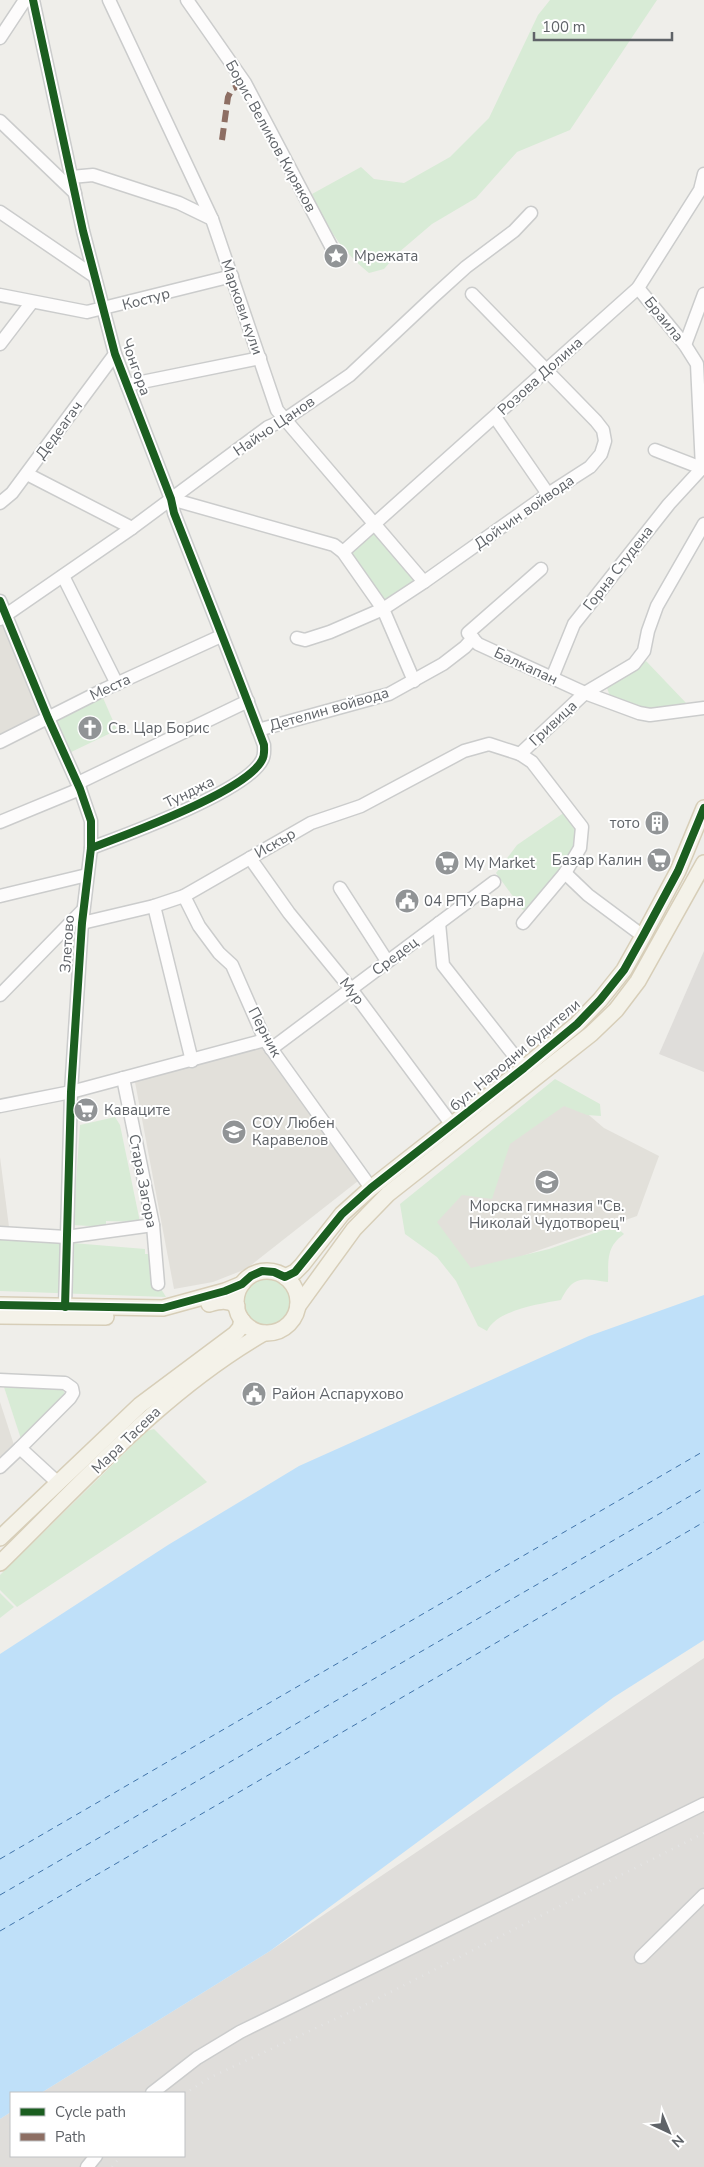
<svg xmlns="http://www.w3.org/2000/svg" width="704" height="2167" font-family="'Nunito Sans',sans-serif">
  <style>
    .industrial { fill: #dfddda }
    .education { fill: #e2e0da }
    .green { fill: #d8ebd6 }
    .water { fill: #bfe0f9 }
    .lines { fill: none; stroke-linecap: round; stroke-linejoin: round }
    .ferry { stroke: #4174aa; stroke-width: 1; stroke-dasharray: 6 5; stroke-linecap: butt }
    .minor-casing { stroke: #cbcccc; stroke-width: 15 }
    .major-casing { stroke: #d7ceb8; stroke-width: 18 }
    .minor { stroke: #fdfcfc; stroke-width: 12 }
    .major { stroke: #f4f2e9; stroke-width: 15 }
    .rail { stroke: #e4e4e4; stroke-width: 2.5; stroke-dasharray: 1 6; stroke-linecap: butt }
    .quiet { stroke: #8d6e63; stroke-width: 6; stroke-dasharray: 12 6; stroke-linecap: butt }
    .cycleway-casing { stroke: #fff; stroke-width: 11 }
    .cycleway { stroke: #1b5e20; stroke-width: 8 }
    .labels { text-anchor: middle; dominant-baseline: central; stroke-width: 4; stroke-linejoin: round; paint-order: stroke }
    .street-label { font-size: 15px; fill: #5f6368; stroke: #fff }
    .poi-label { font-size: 15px; fill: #5f6368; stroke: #fff; text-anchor: start }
  </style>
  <rect width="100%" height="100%" fill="#efeeea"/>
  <g class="industrial">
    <path d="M 704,951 L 704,1072 L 659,1054 Z"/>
    <path d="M 704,1658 L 704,2167 L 0,2167 L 0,2119 L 11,2112 L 11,2156 L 184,2156 L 184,2093 L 41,2093 L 270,1951 Z"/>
  </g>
  <g class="education">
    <path d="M 4,623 L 43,716 L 0,738 L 0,626 Z"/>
    <path d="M 262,1045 L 358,1181 L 246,1269 L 213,1282 L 174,1289 L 135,1082 Z"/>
    <path d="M 563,1093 L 604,1128 L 659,1156 L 637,1216 L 459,1278 L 409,1209 Z"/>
    <path d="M 0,1157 L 9,1227 L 0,1227 Z"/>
    <path d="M 0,1402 L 14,1445 L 0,1459 Z"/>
  </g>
  <g class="green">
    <path d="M 550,0 L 657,0 L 570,130 L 517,152 L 476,198 L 432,224 L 398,253 L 384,269 L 369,273 C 340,249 327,228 312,194 L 361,167 L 374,179 L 404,183 L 450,157 L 489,118 L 538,15 Z"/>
    <path d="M 376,530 L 417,578 L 382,603 L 347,552 Z"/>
    <path d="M 646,661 L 687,704 L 654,709 L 641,707 L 610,696 L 607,688 Z"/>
    <path d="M 100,691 L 117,730 L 65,755 L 48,718 Z"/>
    <path d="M 565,812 L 578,829 L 571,858 L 526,912 L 522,909 L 496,873 L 517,845 Z"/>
    <path d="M 555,1079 L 600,1104 L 601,1116 L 587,1115 L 564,1106 L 510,1144 L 492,1199 L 462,1195 L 437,1222 L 471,1268 L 549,1249 L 615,1226 L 624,1234 C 605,1248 609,1261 608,1282 C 583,1279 574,1274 561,1300 C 539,1304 497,1310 487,1331 L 478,1326 L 456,1281 L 437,1257 L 405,1234 L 400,1204 Z"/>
    <path d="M 115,1117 L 120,1125 L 140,1222 L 106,1221 L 106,1227 L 73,1225 L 80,1125 Z"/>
    <path d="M 0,1237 L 145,1249 L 145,1254 L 155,1254 L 158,1284 L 166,1297 L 0,1291 Z"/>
    <circle cx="268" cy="1302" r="24"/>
    <path d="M 3,1384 L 62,1388 L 66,1396 L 21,1439 Z"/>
    <path d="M 154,1429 L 207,1482 L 17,1607 L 0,1590 L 0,1575 L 147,1431 Z"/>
    <path d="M 0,1593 L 14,1607 L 0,1618 Z"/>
  </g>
  <path class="water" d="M 704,1295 L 704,1640 L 614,1697 L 270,1951 L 41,2093 L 11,2093 L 11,2112 L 0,2119 L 0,1654 L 168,1545 L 299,1466 L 589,1336 Z"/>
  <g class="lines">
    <g class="ferry">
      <path d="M 0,1859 L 704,1451"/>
      <path d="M 0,1895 L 704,1488"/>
      <path d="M 0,1931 L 704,1522"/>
    </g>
    <defs>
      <g id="minor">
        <path d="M 33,0 L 83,231 L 115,354 L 171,499 L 174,513 C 204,590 235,667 264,745 C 264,750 265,755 262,760 C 247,791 126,835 91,848"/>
        <path d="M 109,0 L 212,219 L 277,410 L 424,582"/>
        <path d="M 187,0 L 245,83 L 333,250"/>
        <path d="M 0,38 L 25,0"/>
        <path d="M 0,121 L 75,193"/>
        <path d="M 71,177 L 93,175 L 179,203 L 212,219"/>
        <path d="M 0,212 L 94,276"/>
        <path d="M 638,288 L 685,345 L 697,364 L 702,468"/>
        <path d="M 0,295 L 87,312 L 232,276"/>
        <path d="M 0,344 L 32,302"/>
        <path d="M 685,345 L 704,294"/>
        <path d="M 127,385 L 260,358"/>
        <path d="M 495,417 L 548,494"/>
        <path d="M 655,450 L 704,469"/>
        <path d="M 27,474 L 132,528"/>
        <path d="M 171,499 L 334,545 L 343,552 L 383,609 L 414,681"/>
        <path d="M 0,503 L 12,493 L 115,354"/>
        <path d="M 343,552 L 638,288 L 700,190 L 704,174"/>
        <path d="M 541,569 L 468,633 L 478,644 L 585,693 L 639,713 L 650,715 L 704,708"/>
        <path d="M 63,576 L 117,684"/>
        <path d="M 0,601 L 48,718 L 80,789 L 91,821 L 91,848 L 82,923 L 71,1092 L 65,1307"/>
        <path d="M 0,619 L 132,528 L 268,427 L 284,420 L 350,375 L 433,297 L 466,267 L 514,231 L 531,213"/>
        <path d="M 297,638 L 305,640 L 330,632 L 383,609 L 424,582 L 548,494 L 590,467 L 601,454 L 605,441 L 603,430 L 596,421 L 472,294"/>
        <path d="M 552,678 L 574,624 L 669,504 L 704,466"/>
        <path d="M 258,730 L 389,694 L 443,664 L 465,647 L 473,638"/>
        <path d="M 0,742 L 105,689 L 221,636"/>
        <path d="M 78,783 L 248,701"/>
        <path d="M 0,822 L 80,789"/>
        <path d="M 250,858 L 289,913 L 351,989 L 452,1125"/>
        <path d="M 565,873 L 588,895 L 643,936"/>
        <path d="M 340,888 L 387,961"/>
        <path d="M 0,896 L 87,875"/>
        <path d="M 184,896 L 199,926 L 219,953 L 232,965 L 265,1040 L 371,1188"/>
        <path d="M 154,906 L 192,1061"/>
        <path d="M 82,923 L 154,906 L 184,896 L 311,823 L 361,806 L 464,751 L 489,744 L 520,754"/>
        <path d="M 439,923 L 443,965 L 524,1068"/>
        <path d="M 523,923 L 565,873 L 580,848 L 582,827 L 532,762 L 520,754 L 585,693 L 634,664 L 644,651 L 648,631 L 657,606 L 704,524"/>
        <path d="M 0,995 L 83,910"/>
        <path d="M 271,1049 L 494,882"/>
        <path d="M 123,1078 L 153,1225 L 158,1284"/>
        <path d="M 0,1106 L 71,1092 L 265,1040"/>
        <path d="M 0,1233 L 66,1237 L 153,1225"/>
        <path d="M 0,1380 L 65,1383 L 72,1388 L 73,1393 L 70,1398 L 20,1448 L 57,1482"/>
        <path d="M 0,1467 L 20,1448"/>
        <path d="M 641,1957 L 704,1895"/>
        <path d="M 152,2093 L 197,2058 L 240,2032 L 704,1804"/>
        <path d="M 87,2167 L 96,2156"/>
      </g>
      <g id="major">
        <circle cx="267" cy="1302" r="31"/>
        <path d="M 285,1277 L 295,1272 L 302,1265 L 342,1214 L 371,1188 L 524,1068 L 577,1024 L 600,1000 L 624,970 L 643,936 L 678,871 L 704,808"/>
        <path d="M 209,1304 C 220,1301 227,1299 237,1306"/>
        <path d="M 0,1305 L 163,1308 L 225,1291 L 242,1284"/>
        <path d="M 298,1306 L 354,1229 L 388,1194 L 591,1034 L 616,1010 L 638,981 L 704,863"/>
        <path d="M 0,1316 L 106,1317"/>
        <path d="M 0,1538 L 140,1405 L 235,1334 L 240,1328 L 242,1320"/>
        <path d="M 0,1563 C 83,1482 163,1391 264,1333"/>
      </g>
    </defs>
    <use href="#minor" class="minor-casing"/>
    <use href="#major" class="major-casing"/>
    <use href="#minor" class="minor"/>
    <use href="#major" class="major"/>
    <g class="rail">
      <path d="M 184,2094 L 211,2077 L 361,2007 L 704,1833"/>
      <path d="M 112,2167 L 121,2156"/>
    </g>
    <path class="quiet" d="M 222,140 L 228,97 L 232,89 L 245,83"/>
    <defs>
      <g id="cycleway">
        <path d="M 33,0 L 83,231 L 115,354 L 171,499 L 174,513 C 204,590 235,667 264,745 C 264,750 265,755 262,760 C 247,791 126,835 91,848"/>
        <path d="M 0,601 L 48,718 L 80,789 L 91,821 L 91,848 L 82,923 L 71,1092 L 65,1307"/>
        <path d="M 0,1305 L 163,1308 L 225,1291 L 242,1284 L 251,1276 L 262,1271 L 274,1272 L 285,1277 L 295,1272 L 342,1214 L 371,1188 L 524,1068 L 577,1024 L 600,1000 L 624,970 L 643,936 L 678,871 L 704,808"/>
      </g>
    </defs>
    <use href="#cycleway" class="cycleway-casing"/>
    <use href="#cycleway" class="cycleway"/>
  </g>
  <defs>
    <symbol id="sight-disc" viewBox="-11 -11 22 22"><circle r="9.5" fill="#919496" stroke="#fff"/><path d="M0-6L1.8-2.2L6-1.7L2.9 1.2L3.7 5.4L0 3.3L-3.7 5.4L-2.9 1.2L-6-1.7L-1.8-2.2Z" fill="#fff"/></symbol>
    <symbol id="church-disc" viewBox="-11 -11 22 22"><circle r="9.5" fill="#919496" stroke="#fff"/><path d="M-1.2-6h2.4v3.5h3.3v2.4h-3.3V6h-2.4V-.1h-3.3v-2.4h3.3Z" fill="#fff"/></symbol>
    <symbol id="building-disc" viewBox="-11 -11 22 22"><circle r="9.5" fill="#919496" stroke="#fff"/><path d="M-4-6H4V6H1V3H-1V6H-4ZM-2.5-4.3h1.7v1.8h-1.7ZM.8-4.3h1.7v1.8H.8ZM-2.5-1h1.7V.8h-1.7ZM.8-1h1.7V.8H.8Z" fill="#fff"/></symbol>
    <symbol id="supermarket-disc" viewBox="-11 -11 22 22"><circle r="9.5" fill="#919496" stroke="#fff"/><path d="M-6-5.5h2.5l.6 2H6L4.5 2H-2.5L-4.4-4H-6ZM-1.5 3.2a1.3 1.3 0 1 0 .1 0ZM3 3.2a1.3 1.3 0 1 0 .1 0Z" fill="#fff"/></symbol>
    <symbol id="civic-disc" viewBox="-11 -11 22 22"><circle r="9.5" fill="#919496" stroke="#fff"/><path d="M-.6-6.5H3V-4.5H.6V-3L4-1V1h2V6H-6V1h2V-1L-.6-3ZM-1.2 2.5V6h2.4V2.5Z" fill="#fff"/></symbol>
    <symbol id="school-disc" viewBox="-11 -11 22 22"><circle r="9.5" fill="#919496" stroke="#fff"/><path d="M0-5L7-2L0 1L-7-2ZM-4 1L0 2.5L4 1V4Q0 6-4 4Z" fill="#fff"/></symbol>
    <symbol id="university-disc" viewBox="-11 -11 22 22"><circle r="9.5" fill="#919496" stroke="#fff"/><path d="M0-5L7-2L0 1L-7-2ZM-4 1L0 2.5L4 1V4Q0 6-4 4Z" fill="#fff"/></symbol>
  </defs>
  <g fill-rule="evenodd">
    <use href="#sight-disc" x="322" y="242" width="28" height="28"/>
    <use href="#church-disc" x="76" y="714" width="28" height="28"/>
    <use href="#building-disc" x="643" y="809" width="28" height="28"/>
    <use href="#supermarket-disc" x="645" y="846" width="28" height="28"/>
    <use href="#supermarket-disc" x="433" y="849" width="28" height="28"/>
    <use href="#civic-disc" x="393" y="887" width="28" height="28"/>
    <use href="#supermarket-disc" x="72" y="1096" width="28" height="28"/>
    <use href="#school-disc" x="220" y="1118" width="28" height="28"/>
    <use href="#university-disc" x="533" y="1168" width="28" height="28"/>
    <use href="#civic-disc" x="240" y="1380" width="28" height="28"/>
  </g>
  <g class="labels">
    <g class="street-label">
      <text transform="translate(271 136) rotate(61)">Борис Великов Киряков</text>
      <text transform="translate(146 299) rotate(-15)">Костур</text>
      <text transform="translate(242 307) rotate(71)">Маркови кули</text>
      <text transform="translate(664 319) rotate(51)">Браила</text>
      <text transform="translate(136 367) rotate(70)">Чонгора</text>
      <text transform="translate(540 376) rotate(-42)">Розова Долина</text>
      <text transform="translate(274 426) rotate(-34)">Найчо Цанов</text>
      <text transform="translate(59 430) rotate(-54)">Дедеагач</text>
      <text transform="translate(524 512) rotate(-35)">Дойчин войвода</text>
      <text transform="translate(618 568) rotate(-52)">Горна Студена</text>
      <text transform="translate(526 666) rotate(25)">Балкапан</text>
      <text transform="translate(110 687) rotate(-25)">Места</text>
      <text transform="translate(329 709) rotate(-16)">Детелин войвода</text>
      <text transform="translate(553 723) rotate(-43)">Гривица</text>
      <text transform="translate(189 792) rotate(-26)">Тунджа</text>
      <text transform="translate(275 843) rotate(-30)">Искър</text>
      <text transform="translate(67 944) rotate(-86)">Злетово</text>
      <text transform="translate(395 956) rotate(-37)">Средец</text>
      <text transform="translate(352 991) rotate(52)">Мур</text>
      <text transform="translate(265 1032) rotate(62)">Перник</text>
      <text transform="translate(515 1055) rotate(-40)">бул. Народни будители</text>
      <text transform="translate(143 1181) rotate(79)">Стара Загора</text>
      <text transform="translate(126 1440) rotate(-44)">Мара Тасева</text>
    </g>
    <g class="poi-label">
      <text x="354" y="256">Мрежата</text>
      <text x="108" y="728">Св. Цар Борис</text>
      <text x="640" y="823" text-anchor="end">тото</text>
      <text x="642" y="860" text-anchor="end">Базар Калин</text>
      <text x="464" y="863">My Market</text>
      <text x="424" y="901">04 РПУ Варна</text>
      <text x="104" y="1110">Каваците</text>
      <text x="252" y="1123">СОУ Любен<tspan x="252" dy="17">Каравелов</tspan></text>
      <text x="547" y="1206" text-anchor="middle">Морска гимназия "Св.<tspan x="547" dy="17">Николай Чудотворец"</tspan></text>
      <text x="272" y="1394">Район Аспарухово</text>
    </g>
  </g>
  <rect x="10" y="2092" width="175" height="65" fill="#ffffff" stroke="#bfc1c3"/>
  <rect x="20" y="2108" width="25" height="8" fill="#1b5e20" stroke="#bfc1c3"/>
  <text x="55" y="2117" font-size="15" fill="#5f6368">Cycle path</text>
  <rect x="20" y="2133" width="25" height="8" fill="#8d6e63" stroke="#bfc1c3"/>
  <text x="55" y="2142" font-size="15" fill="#5f6368">Path</text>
  <g transform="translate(669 2132) rotate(136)" stroke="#ffffff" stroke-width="4" paint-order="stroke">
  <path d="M0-4L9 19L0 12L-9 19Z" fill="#5f6368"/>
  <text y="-8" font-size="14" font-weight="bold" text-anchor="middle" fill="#5f6368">N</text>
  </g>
  <path d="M534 32v8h138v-8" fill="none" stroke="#5f6368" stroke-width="2.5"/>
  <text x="542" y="32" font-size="15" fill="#5f6368" stroke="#ffffff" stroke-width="4" paint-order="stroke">100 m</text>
</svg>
